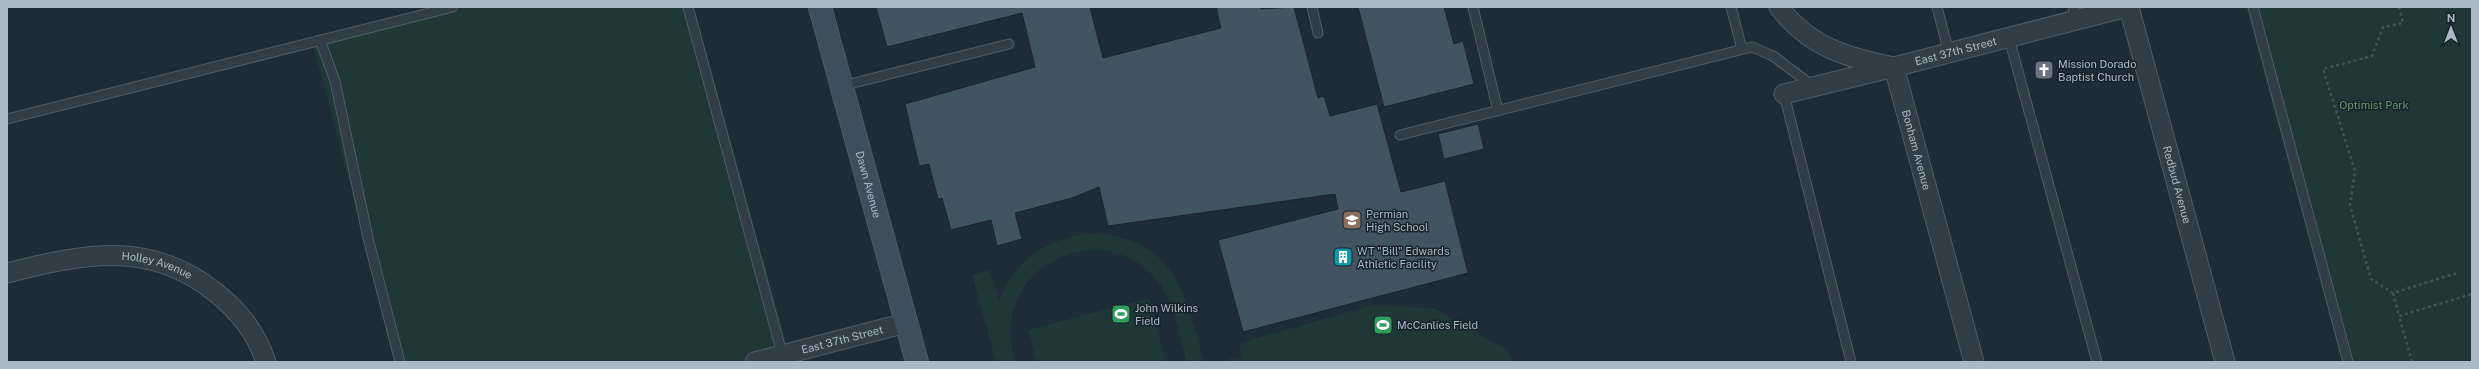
<svg xmlns="http://www.w3.org/2000/svg" width="2479" height="369" font-family="'Public Sans',sans-serif">
  <style>
    .green { fill: #1f3837 }
    .building { fill: #435461; stroke: #19252e }
    .lines { fill: none; stroke-linecap: round; stroke-linejoin: round }
    .lane-casing { stroke: #4f5c66; stroke-width: 11 }
    .street-casing { stroke: #4f5c66; stroke-width: 21 }
    .secondary-casing { stroke: #4f5c66; stroke-width: 24 }
    .path { stroke: #3d5554; stroke-width: 2.5; stroke-dasharray: 3 3; stroke-linecap: butt }
    .lane { stroke: #313e47; stroke-width: 9 }
    .street { stroke: #313e47; stroke-width: 19 }
    .secondary { stroke: #3f4e5b; stroke-width: 22 }
    .labels { text-anchor: middle; dominant-baseline: central; stroke-width: 3; stroke-linejoin: round; paint-order: stroke }
    .street-label { font-size: 11px; fill: #abb9c5; stroke: #17232c }
    .poi-label { font-size: 11px; fill: #abb9c5; stroke: #17232c; text-anchor: start }
    .park-label { font-size: 11px; fill: #619665; stroke: #17232c }
  </style>
  <rect width="100%" height="100%" fill="#1e2c37"/>
  <g class="green">
    <path d="M 440,7 L 694,7 L 789,353 L 755,362 L 396,362 L 312,40 Z"/>
    <path d="M 2246,7 L 2472,7 L 2472,362 L 2342,362 Z"/>
    <path d="M 1083,234 C 1173,232 1185,290 1204,362 L 1187,362 C 1179,334 1175,301 1155,278 C 1116,231 1037,247 1016,303 C 1008,322 1010,342 1015,362 L 996,362 L 972,275 L 990,270 L 999,300 C 1014,263 1043,241 1083,234 Z"/>
    <path d="M 1149,298 L 1166,362 L 1037,362 L 1028,330 Z"/>
    <path d="M 1369,306 L 1434,308 L 1507,350 L 1513,362 L 1228,362 L 1228,359 L 1241,357 L 1240,343 Z"/>
  </g>
  <g class="building">
    <path d="M 876,7 L 1090,7 L 1103,58 L 1221,28 L 1216,7 L 1261,7 L 1261,9 L 1294,7 L 1318,98 L 1324,96 L 1330,116 L 1377,104 L 1401,192 L 1445,181 L 1468,273 L 1243,332 L 1218,240 L 1338,209 L 1335,194 L 1108,226 L 1099,187 L 1072,198 L 1015,213 L 1022,239 L 997,246 L 991,220 L 951,230 L 942,198 L 938,199 L 929,164 L 919,166 L 905,104 L 1035,67 L 1022,13 L 887,47 Z"/>
    <path d="M 1358,7 L 1444,7 L 1454,44 L 1463,41 L 1474,84 L 1384,107 Z"/>
    <path d="M 1478,124 L 1484,149 L 1444,159 L 1438,134 Z"/>
  </g>
  <g class="lines">
    <defs>
      <g id="lane">
        <path d="M 688,7 L 783,357"/>
        <path d="M 1312,7 L 1318,33"/>
        <path d="M 1473,7 L 1498,111"/>
        <path d="M 1731,7 L 1742,49"/>
        <path d="M 1937,7 L 1949,53"/>
        <path d="M 2073,7 L 2077,20"/>
        <path d="M 2253,7 L 2348,362"/>
        <path d="M 2009,38 L 2097,362"/>
        <path d="M 320,40 L 335,81 L 368,238 L 400,362"/>
        <path d="M 842,86 L 1009,44"/>
        <path d="M 1784,94 L 1851,362"/>
        <path d="M 7,119 L 453,7"/>
        <path d="M 1400,135 L 1752,47 L 1773,56 L 1813,86"/>
      </g>
      <g id="street">
        <path id="s1" d="M 1779,7 C 1809,47 1848,58 1894,67 L 1974,362"/>
        <path id="s2" d="M 2129,7 L 2225,362"/>
        <path id="s3" d="M 1784,94 L 1894,67 L 2127,7"/>
        <path id="s4" d="M 7,273 C 83,254 149,239 215,292 C 238,310 257,334 266,362"/>
        <path id="s5" d="M 755,362 L 906,323"/>
      </g>
      <g id="secondary">
        <path id="s6" d="M 820,7 L 917,362"/>
      </g>
    </defs>
    <use href="#lane" class="lane-casing"/>
    <use href="#street" class="street-casing"/>
    <use href="#secondary" class="secondary-casing"/>
    <g class="path">
      <path d="M 2399,7 L 2403,23 L 2383,27 L 2372,56 L 2323,69 L 2355,171 L 2350,205 L 2371,279 L 2393,293 L 2457,273"/>
      <path d="M 2393,293 L 2399,316"/>
      <path d="M 2412,362 L 2399,316 L 2472,294"/>
    </g>
    <use href="#lane" class="lane"/>
    <use href="#street" class="street"/>
    <use href="#secondary" class="secondary"/>
  </g>
  <defs>
    <symbol id="church-square" viewBox="-11 -11 22 22"><rect x="-9" y="-9" width="18" height="18" rx="4" fill="#6b7280" stroke="#17232c"/><path d="M-1.2-6h2.4v3.5h3.3v2.4h-3.3V6h-2.4V-.1h-3.3v-2.4h3.3Z" fill="#fff"/></symbol>
    <symbol id="school-square" viewBox="-11 -11 22 22"><rect x="-9" y="-9" width="18" height="18" rx="4" fill="#8d6e63" stroke="#17232c"/><path d="M0-5L7-2L0 1L-7-2ZM-4 1L0 2.5L4 1V4Q0 6-4 4Z" fill="#fff"/></symbol>
    <symbol id="building-square" viewBox="-11 -11 22 22"><rect x="-9" y="-9" width="18" height="18" rx="4" fill="#0f9aa8" stroke="#17232c"/><path d="M-4-6H4V6H1V3H-1V6H-4ZM-2.5-4.3h1.7v1.8h-1.7ZM.8-4.3h1.7v1.8H.8ZM-2.5-1h1.7V.8h-1.7ZM.8-1h1.7V.8H.8Z" fill="#fff"/></symbol>
    <symbol id="stadium-square" viewBox="-11 -11 22 22"><rect x="-9" y="-9" width="18" height="18" rx="4" fill="#2e9e5b" stroke="#17232c"/><path d="M0-5a6.5 5 0 1 0 0 10a6.5 5 0 1 0 0-10ZM-3.5-1.8h7v3.6h-7Z" fill="#fff"/></symbol>
  </defs>
  <g fill-rule="evenodd">
    <use href="#church-square" x="2033" y="59" width="22" height="22"/>
    <use href="#school-square" x="1341" y="209" width="22" height="22"/>
    <use href="#building-square" x="1332" y="246" width="22" height="22"/>
    <use href="#stadium-square" x="1110" y="303" width="22" height="22"/>
    <use href="#stadium-square" x="1372" y="314" width="22" height="22"/>
  </g>
  <g class="labels">
    <g class="street-label">
      <text stroke="none"><textPath href="#s3" startOffset="177">East 37th Street</textPath></text>
      <text stroke="none"><textPath href="#s1" startOffset="219">Bonham Avenue</textPath></text>
      <text stroke="none"><textPath href="#s6" startOffset="184">Dawn Avenue</textPath></text>
      <text stroke="none"><textPath href="#s2" startOffset="184">Redbud Avenue</textPath></text>
      <text stroke="none"><textPath href="#s4" startOffset="153">Holley Avenue</textPath></text>
      <text stroke="none"><textPath href="#s5" startOffset="90">East 37th Street</textPath></text>
    </g>
    <g class="poi-label">
      <text x="2058" y="64">Mission Dorado<tspan x="2058" dy="13">Baptist Church</tspan></text>
      <text x="1366" y="214">Permian<tspan x="1366" dy="13">High School</tspan></text>
      <text x="1357" y="251">WT "Bill" Edwards<tspan x="1357" dy="13">Athletic Facility</tspan></text>
      <text x="1135" y="308">John Wilkins<tspan x="1135" dy="13">Field</tspan></text>
      <text x="1397" y="325">McCanlies Field</text>
    </g>
    <g class="park-label">
      <text x="2374" y="105">Optimist Park</text>
    </g>
  </g>
  <rect width="2479" height="369" fill="none" stroke="#abb9c5" stroke-width="16"/>
  <g transform="translate(2451 28)" stroke="#17232c" stroke-width="3" paint-order="stroke">
  <path d="M0-3L7 15L0 10L-7 15Z" fill="#abb9c5"/>
  <text y="-6" font-size="11" font-weight="bold" text-anchor="middle" fill="#abb9c5">N</text>
  </g>
</svg>
